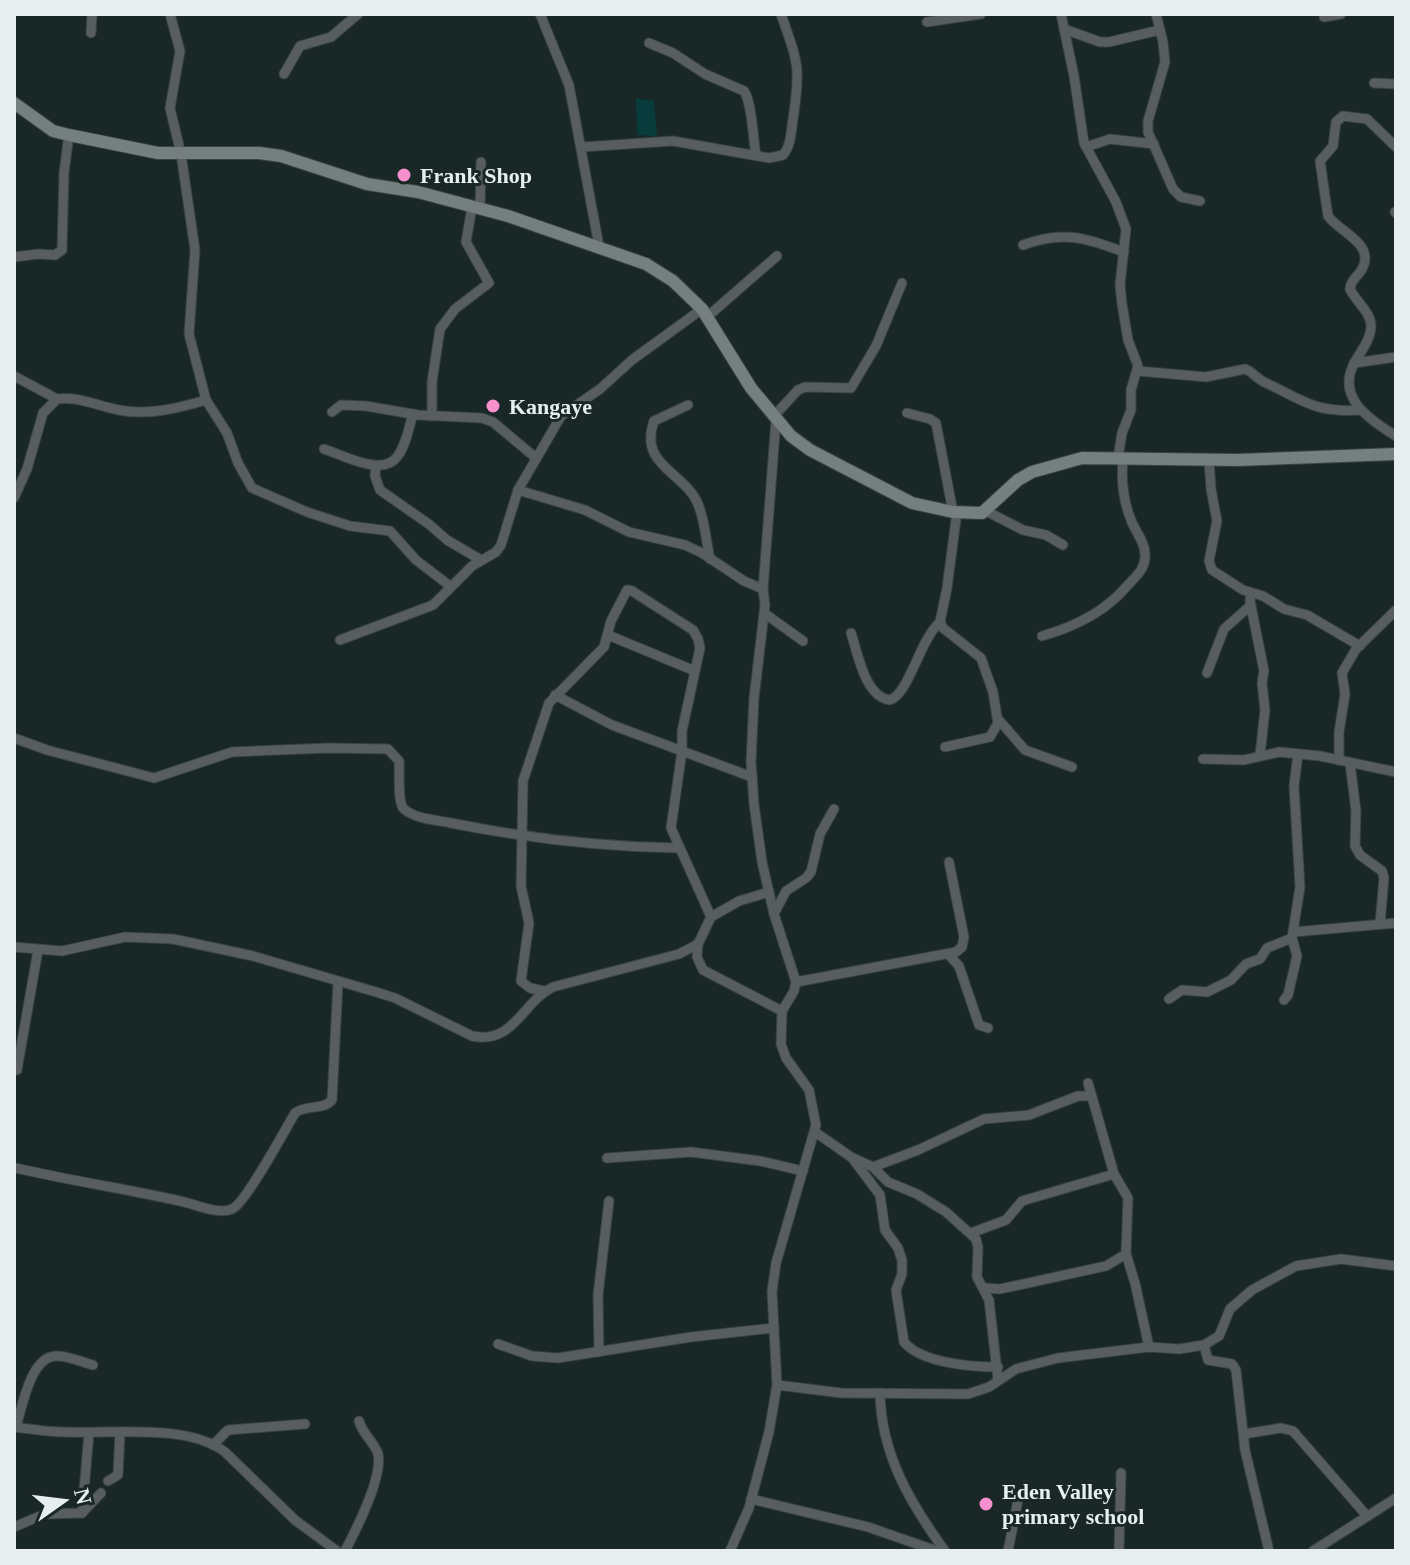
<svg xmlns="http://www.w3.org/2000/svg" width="1410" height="1565" font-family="Georgia,serif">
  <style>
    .green { fill: #083b3b }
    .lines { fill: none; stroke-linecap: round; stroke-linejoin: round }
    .street-casing { stroke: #374343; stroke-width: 11 }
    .secondary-casing { stroke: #374343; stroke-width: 14 }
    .street { stroke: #585e5e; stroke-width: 9 }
    .secondary { stroke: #747f7e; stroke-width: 12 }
    .poi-dot { fill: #f790cd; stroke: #1a2727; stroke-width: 3 }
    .labels { text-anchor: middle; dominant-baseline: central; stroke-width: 6; stroke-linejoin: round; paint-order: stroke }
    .poi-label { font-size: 22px; font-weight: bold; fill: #e6efee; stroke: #1a2727; text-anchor: start }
  </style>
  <rect width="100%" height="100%" fill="#1a2727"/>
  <path class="green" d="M 636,98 L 654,101 L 657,136 L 637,135 Z"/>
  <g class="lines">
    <defs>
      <g id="street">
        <path d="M 170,14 L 180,51 L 170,108 L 181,154 L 195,250 L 189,334 L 206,400 L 227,433 L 238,463 L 252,488 L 307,512 L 350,526 L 390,531 L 416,560 L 450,586"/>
        <path d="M 540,14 L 569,85 L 599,246"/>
        <path d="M 1061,14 L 1074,76 L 1084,143 L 1116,202 L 1126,229 L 1120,285 L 1122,304 L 1128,340 L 1138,366 L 1131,390 L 1131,410 L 1122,433 L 1118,458"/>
        <path d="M 1156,14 L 1163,42 L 1165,62 L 1148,121 L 1148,132 L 1173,189 L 1181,197 L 1200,201"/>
        <path d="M 1324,17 L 1341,14"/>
        <path d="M 927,22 L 981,14"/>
        <path d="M 1064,29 L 1100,42 L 1109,42 L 1160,30"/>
        <path d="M 91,33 L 92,14"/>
        <path d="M 649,43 L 673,53 L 705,74 L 744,91 C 752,102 753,139 756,155"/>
        <path d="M 284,74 L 300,46 L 331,37 L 358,14"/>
        <path d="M 1374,83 L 1396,84"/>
        <path d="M 582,147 L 673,141 L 769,158 L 783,155 C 791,146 791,132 793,119 C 801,66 798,63 781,14"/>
        <path d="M 1086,147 L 1110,139 L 1154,144"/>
        <path d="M 1396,147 L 1367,119 L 1343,116 L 1336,122 L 1333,146 L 1320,161 L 1328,216 C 1338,231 1374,243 1363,267 C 1359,277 1351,278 1350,289 C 1356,302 1371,312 1371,326 C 1371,338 1362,350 1356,360 C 1334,396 1368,419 1396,436"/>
        <path d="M 480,209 L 481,162"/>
        <path d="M 1395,212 L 1396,213"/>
        <path d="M 1023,245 C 1064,230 1085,238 1124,252"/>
        <path d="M 14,257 L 38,254 L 55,255 L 62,250 L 64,172 L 69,135"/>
        <path d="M 707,317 L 777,256"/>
        <path d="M 1354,363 L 1396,357"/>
        <path d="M 1138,371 L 1206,377 L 1245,369 C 1253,372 1257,379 1266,383 C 1305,401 1314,413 1361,410"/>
        <path d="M 14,376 L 57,399"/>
        <path d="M 688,405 L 654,421 C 638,466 685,472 698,504 C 705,521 706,541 710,559"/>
        <path d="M 332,412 L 341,405 L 366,406 L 418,415 L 482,418 L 493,422 L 536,458"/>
        <path d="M 907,413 L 930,419 L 936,423 L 953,512"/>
        <path d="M 432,416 L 432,382 L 440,329 L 455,309 L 489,283 L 466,242 L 472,207"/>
        <path d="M 773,417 L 798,390 L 805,387 L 851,388 L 876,346 L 902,283"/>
        <path d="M 324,449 C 343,455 382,477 397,457 C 406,446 409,427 413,414"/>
        <path d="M 1209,460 L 1211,489 L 1217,521 L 1209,561 L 1212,570 L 1243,590 L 1263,596 L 1284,609 L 1307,615 L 1360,646"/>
        <path d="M 376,466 L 375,476 L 380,490 L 430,525 L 447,540 L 481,560"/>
        <path d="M 518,490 L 585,510 L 629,532 L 685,545 L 702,553 L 744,581 L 763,589"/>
        <path d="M 14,498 L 27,469 L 43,413 L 57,399 C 78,396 98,406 119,410 C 147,416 179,408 206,400"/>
        <path d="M 986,511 L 1023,530 L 1046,535 L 1063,545"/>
        <path d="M 1251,593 L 1250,601 L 1264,671 L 1262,683 L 1265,710 L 1260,755"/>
        <path d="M 764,613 L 803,641"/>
        <path d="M 851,633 C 858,654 865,697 890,700 C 910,692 919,641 940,622"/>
        <path d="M 608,635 L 695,671"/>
        <path d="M 1042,636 C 1074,627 1105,612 1127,586 C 1136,576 1146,569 1145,554 C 1145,542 1135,531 1131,520 C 1123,500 1121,479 1123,458"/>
        <path d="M 340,640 L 433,605 L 472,566 L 496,552 L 501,545 L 518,490 L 561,416 L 600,389 L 632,360 L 702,309"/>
        <path d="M 1207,673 L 1224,629 L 1251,605"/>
        <path d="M 555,695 L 612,725 L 752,777"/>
        <path d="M 998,719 L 1025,750 L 1072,767"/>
        <path d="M 14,738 L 47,750 L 154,778 L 232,752 L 328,748 L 388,749 L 399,761 C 400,771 397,803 404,809 C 415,819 437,820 451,823 C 526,838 602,847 678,848"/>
        <path d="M 945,747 L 990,737 L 998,723 L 993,692 L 981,658 L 943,628 L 940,622 L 947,588 L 957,512"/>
        <path d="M 1203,759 L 1244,760 L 1279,752 L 1320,756 L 1396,772"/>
        <path d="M 1339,760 L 1339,732 L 1345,694 L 1342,673 L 1356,649 L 1396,610"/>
        <path d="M 1350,763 L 1356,811 L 1355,846 L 1360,855 L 1382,871 L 1384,878 L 1380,924"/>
        <path d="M 774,914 L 786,891 L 806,878 L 811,872 L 820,834 L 834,809"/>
        <path d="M 1293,932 L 1396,923"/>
        <path d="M 698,944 L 697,957 L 703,970 L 782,1011"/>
        <path d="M 14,947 L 62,951 L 125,937 L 173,939 L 253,956 L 376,992 L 395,998 L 472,1036 C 514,1045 522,1002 553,987 L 679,954 L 698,944 L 711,917 L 739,901 L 769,892"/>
        <path d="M 949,955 L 959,966 L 979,1025 L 988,1028"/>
        <path d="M 796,982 L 956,952 L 962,947 L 964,937 L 949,862"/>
        <path d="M 544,991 L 530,988 L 521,981 L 529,923 L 521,886 L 523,781 L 549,703 L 604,647 L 611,621 L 627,590 L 632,591 L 693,630 L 698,639 L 700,648 L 682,731 L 682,751 L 671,828 L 711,917"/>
        <path d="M 1169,999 L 1182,990 L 1207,992 L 1231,980 L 1246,964 L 1260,959 L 1267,948 L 1292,938"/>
        <path d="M 1284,1000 L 1288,995 L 1297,956 L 1292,938 L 1300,887 L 1294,786 L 1298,754"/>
        <path d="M 17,1070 L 38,950"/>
        <path d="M 1088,1083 L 1114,1174 L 1128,1198 L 1126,1254 L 1135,1283 L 1149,1347"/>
        <path d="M 815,1132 L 851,1157 L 873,1167 L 888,1182 L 917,1194 L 946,1212 L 976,1239 L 978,1247 L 977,1277 L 989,1300 L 998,1380"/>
        <path d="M 607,1158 L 691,1152 L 760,1161 L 803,1171"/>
        <path d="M 853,1159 L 880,1195 L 885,1230 L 898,1248 L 902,1260 L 902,1274 L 896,1290 L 904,1342 C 921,1363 972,1367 998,1367"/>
        <path d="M 873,1167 L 918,1150 L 984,1119 L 1029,1115 L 1078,1096 L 1091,1096"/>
        <path d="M 16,1168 C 71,1181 128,1189 184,1202 C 197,1205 219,1215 232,1209 C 245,1204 285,1130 295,1113 C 306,1104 322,1111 332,1100 L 338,982"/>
        <path d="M 971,1233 L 1006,1220 L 1022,1201 L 1114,1174"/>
        <path d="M 984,1288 L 1000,1289 L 1106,1266 L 1126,1254"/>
        <path d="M 498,1344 L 532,1356 L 558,1358 L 691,1337 L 774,1328"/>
        <path d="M 1204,1345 L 1208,1360 L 1232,1364 L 1236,1370 L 1245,1450 L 1269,1551"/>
        <path d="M 599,1352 L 598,1295 L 609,1201"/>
        <path d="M 777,1385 L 841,1393 L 968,1394 L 989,1387 L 1016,1369 L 1058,1358 L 1149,1347 L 1179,1349 L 1204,1345 L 1219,1336 L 1230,1309 L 1252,1290 L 1296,1266 L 1341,1259 L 1396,1266"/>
        <path d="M 880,1393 C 881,1454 910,1503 945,1551"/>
        <path d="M 14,1427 C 30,1429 48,1432 64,1432 C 109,1434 188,1423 225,1452 L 295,1520 L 337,1551"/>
        <path d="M 16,1427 C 22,1408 30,1358 55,1356 C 67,1355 81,1362 93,1365"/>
        <path d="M 1244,1434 L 1281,1428 L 1293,1431 L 1367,1516"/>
        <path d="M 213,1445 L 228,1430 L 305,1424"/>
        <path d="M 108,1481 L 118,1475 L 120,1433"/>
        <path d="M 751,1499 L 868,1527 L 937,1551"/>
        <path d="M 82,1513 L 89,1433"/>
        <path d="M 14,1527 L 45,1514 L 82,1513 L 101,1493"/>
        <path d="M 345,1551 C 356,1530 383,1477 378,1454 C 375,1443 363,1435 359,1421"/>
        <path d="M 730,1551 L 749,1508 L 769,1432 L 777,1385 L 772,1292 L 776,1263 L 816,1125 L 809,1090 L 786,1058 L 781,1044 L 782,1011 L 794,991 L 796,982 L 774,914 L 762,862 L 754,804 L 751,762 L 754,698 L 765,605 L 763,589 L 776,420"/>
        <path d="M 1008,1551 L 1019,1495"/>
        <path d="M 1119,1551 L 1121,1473"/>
        <path d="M 1313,1551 L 1396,1498"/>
      </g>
      <path id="secondary" d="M 14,103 L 53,131 L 69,135 L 158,153 L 259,153 L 281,156 L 367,184 L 418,192 L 508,216 L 646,264 L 673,281 L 702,309 L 751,388 L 791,436 L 810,450 L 912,503 L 953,512 L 982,513 L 1018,480 L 1032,472 L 1082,458 L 1237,460 L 1396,454"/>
    </defs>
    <use href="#street" class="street-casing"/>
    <use href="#secondary" class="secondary-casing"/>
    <use href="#street" class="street"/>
    <use href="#secondary" class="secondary"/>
  </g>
  <g class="poi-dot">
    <circle cx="404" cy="175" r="8"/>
    <circle cx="493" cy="406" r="8"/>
    <circle cx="986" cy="1504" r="8"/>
  </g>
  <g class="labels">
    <g class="poi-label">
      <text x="420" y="175">Frank Shop</text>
      <text x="509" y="406">Kangaye</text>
      <text x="1002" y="1491">Eden Valley<tspan x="1002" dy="25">primary school</tspan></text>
    </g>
  </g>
  <rect width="1410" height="1565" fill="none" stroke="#e6efee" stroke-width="32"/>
  <g transform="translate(64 1501) rotate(76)" stroke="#1a2727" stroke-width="6" paint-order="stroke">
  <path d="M0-6L14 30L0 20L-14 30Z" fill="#e6efee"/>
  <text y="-12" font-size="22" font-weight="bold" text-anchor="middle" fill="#e6efee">N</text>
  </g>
</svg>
